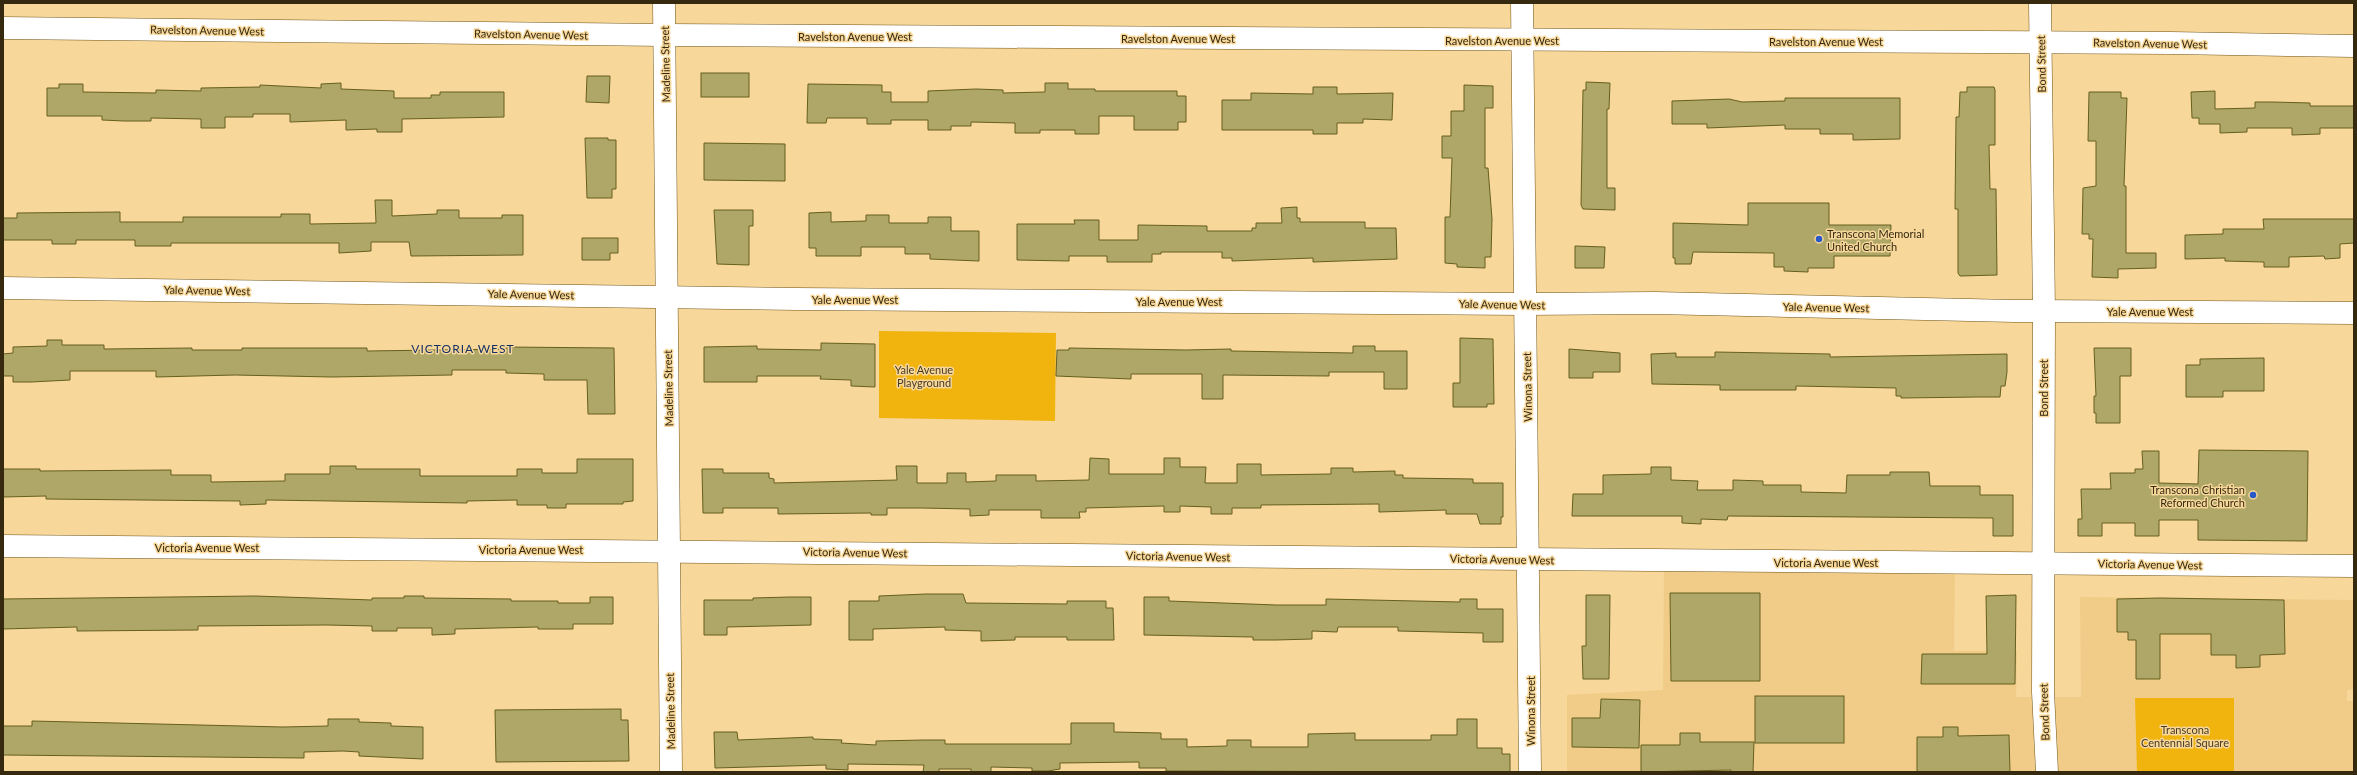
<svg xmlns="http://www.w3.org/2000/svg" width="2357" height="775" font-family="Lato,sans-serif">
  <style>
    .built { fill: #f0cc88 }
    .green { fill: #f1b30d }
    .building { fill: #aea767; stroke: #665f1e }
    .lines { fill: none; stroke-linecap: round; stroke-linejoin: round }
    .minor-casing { stroke: #715517; stroke-width: 23 }
    .minor { stroke: #fff; stroke-width: 22 }
    .poi-dot { fill: #2659c7; stroke: #f7d79a; stroke-width: 1.5 }
    .labels { text-anchor: middle; dominant-baseline: central; stroke-width: 3; stroke-linejoin: round; paint-order: stroke }
    .street-label { font-size: 11px; fill: #352910; stroke: #f7d79a }
    .poi-label { font-size: 11px; fill: #352910; stroke: #f7d79a; text-anchor: start }
    .park-label { font-size: 11px; fill: #463a24; stroke: #f7d79a }
    .neighbourhood-label { font-size: 12px; letter-spacing: 1px; fill: #152f64; stroke: #f7d79a }
  </style>
  <rect width="100%" height="100%" fill="#f7d79a"/>
  <path class="built" d="M 1955,565 L 1954,651 L 2017,651 L 2016,697 L 2081,697 L 2080,597 L 2354,600 L 2354,689 L 2347,690 L 2347,701 L 2354,701 L 2354,772 L 1567,772 L 1567,695 L 1663,690 L 1664,568 Z"/>
  <g class="green">
    <path d="M 879,331 L 1056,333 L 1055,421 L 879,418 Z"/>
    <path d="M 2135,698 L 2234,698 L 2234,772 L 2137,772 Z"/>
  </g>
  <g class="building">
    <rect x="701" y="73" width="48" height="24"/>
    <path d="M 587,76 L 610,76 L 609,103 L 586,102 Z"/>
    <path d="M 1586,82 L 1610,83 L 1609,109 L 1607,109 L 1607,188 L 1615,188 L 1615,210 L 1583,209 L 1581,205 L 1583,90 L 1586,90 Z"/>
    <path d="M 341,83 L 341,89 L 394,91 L 394,98 L 431,98 L 431,95 L 440,95 L 440,92 L 504,92 L 504,117 L 402,119 L 402,132 L 377,132 L 377,129 L 346,130 L 346,120 L 290,122 L 290,114 L 253,114 L 253,117 L 225,117 L 225,128 L 201,128 L 201,119 L 151,118 L 151,121 L 124,121 L 102,120 L 102,116 L 47,116 L 47,88 L 59,88 L 59,84 L 83,84 L 83,92 L 156,93 L 156,90 L 201,91 L 201,88 L 260,87 L 260,85 L 321,88 L 321,84 Z"/>
    <path d="M 1045,83 L 1068,83 L 1068,89 L 1095,89 L 1095,91 L 1177,91 L 1177,96 L 1186,96 L 1186,122 L 1178,122 L 1178,130 L 1134,130 L 1134,116 L 1099,116 L 1099,134 L 1075,134 L 1075,130 L 1040,130 L 1040,133 L 1015,133 L 1015,123 L 971,122 L 971,126 L 951,126 L 951,130 L 928,130 L 928,120 L 891,120 L 891,124 L 867,124 L 867,118 L 827,118 L 826,123 L 807,123 L 808,84 L 882,85 L 882,92 L 891,92 L 891,102 L 928,102 L 928,91 L 976,89 L 1003,90 L 1003,93 L 1045,92 Z"/>
    <path d="M 1464,85 L 1493,86 L 1493,108 L 1485,108 L 1485,168 L 1488,168 L 1492,219 L 1491,257 L 1485,257 L 1485,268 L 1457,267 L 1457,264 L 1445,263 L 1445,217 L 1450,217 L 1452,158 L 1442,158 L 1442,136 L 1451,136 L 1451,111 L 1464,111 Z"/>
    <path d="M 1313,87 L 1337,87 L 1337,94 L 1393,93 L 1392,120 L 1363,119 L 1363,123 L 1337,123 L 1337,134 L 1313,134 L 1313,130 L 1222,130 L 1222,100 L 1251,100 L 1251,93 L 1313,94 Z"/>
    <path d="M 1967,87 L 1994,87 L 1995,90 L 1995,145 L 1989,145 L 1990,189 L 1996,189 L 1997,275 L 1960,276 L 1958,273 L 1958,209 L 1955,209 L 1956,117 L 1959,117 L 1960,92 L 1967,92 Z"/>
    <path d="M 2215,91 L 2215,109 L 2255,108 L 2255,102 L 2272,102 L 2310,103 L 2310,106 L 2354,106 L 2354,128 L 2320,128 L 2320,134 L 2292,135 L 2292,128 L 2247,128 L 2247,132 L 2220,133 L 2220,124 L 2199,124 L 2199,118 L 2192,118 L 2191,92 Z"/>
    <path d="M 2089,92 L 2121,92 L 2121,98 L 2127,98 L 2124,186 L 2126,186 L 2126,253 L 2156,253 L 2156,268 L 2118,269 L 2118,278 L 2092,277 L 2093,239 L 2089,239 L 2089,234 L 2082,234 L 2083,188 L 2096,186 L 2096,141 L 2088,141 Z"/>
    <path d="M 1785,98 L 1900,98 L 1900,139 L 1853,140 L 1853,134 L 1820,134 L 1820,129 L 1785,129 L 1785,125 L 1707,128 L 1707,124 L 1672,124 L 1672,101 L 1729,99 L 1742,102 L 1785,101 Z"/>
    <path d="M 585,138 L 608,138 L 608,140 L 616,140 L 616,189 L 612,189 L 612,198 L 587,198 Z"/>
    <path d="M 704,143 L 785,144 L 785,181 L 704,180 Z"/>
    <path d="M 375,200 L 392,200 L 392,216 L 437,214 L 437,210 L 459,210 L 459,218 L 502,218 L 502,215 L 523,215 L 523,255 L 411,256 L 409,242 L 371,242 L 371,251 L 339,253 L 339,243 L 171,243 L 171,246 L 135,246 L 135,240 L 76,240 L 76,244 L 52,244 L 52,240 L 3,240 L 3,218 L 17,218 L 17,213 L 120,212 L 120,222 L 183,222 L 183,217 L 281,217 L 281,214 L 310,214 L 310,224 L 376,223 Z"/>
    <path d="M 1748,203 L 1829,203 L 1829,225 L 1891,225 L 1890,256 L 1834,256 L 1834,268 L 1808,268 L 1808,272 L 1784,271 L 1784,267 L 1774,267 L 1774,253 L 1693,252 L 1691,264 L 1675,264 L 1675,258 L 1673,258 L 1673,223 L 1748,225 Z"/>
    <path d="M 1297,207 L 1297,218 L 1300,218 L 1300,222 L 1365,222 L 1365,228 L 1396,228 L 1397,259 L 1313,262 L 1313,258 L 1232,261 L 1232,258 L 1222,258 L 1222,252 L 1161,252 L 1161,254 L 1152,254 L 1152,262 L 1107,262 L 1107,256 L 1069,256 L 1069,261 L 1017,260 L 1017,224 L 1075,224 L 1074,220 L 1099,220 L 1099,240 L 1138,240 L 1138,225 L 1207,226 L 1207,231 L 1252,231 L 1252,228 L 1256,228 L 1256,223 L 1282,223 L 1281,208 Z"/>
    <path d="M 714,210 L 753,210 L 753,226 L 749,226 L 749,265 L 717,264 Z"/>
    <path d="M 831,212 L 831,222 L 866,221 L 866,215 L 889,215 L 889,223 L 928,223 L 928,217 L 951,217 L 951,231 L 979,231 L 979,261 L 930,259 L 930,254 L 905,254 L 905,247 L 861,247 L 861,256 L 816,256 L 816,248 L 809,248 L 809,213 Z"/>
    <path d="M 2263,219 L 2354,219 L 2354,243 L 2340,244 L 2340,258 L 2325,259 L 2324,256 L 2289,257 L 2289,267 L 2264,267 L 2264,262 L 2225,261 L 2225,258 L 2185,259 L 2185,235 L 2223,234 L 2223,229 L 2264,229 Z"/>
    <path d="M 582,238 L 618,238 L 618,253 L 610,253 L 610,260 L 582,260 Z"/>
    <path d="M 1575,246 L 1605,247 L 1604,268 L 1575,268 Z"/>
    <path d="M 1460,338 L 1493,339 L 1494,404 L 1487,404 L 1487,407 L 1453,407 L 1453,383 L 1460,383 Z"/>
    <path d="M 47,340 L 62,340 L 62,345 L 104,345 L 104,349 L 192,348 L 192,350 L 242,350 L 242,348 L 367,348 L 367,351 L 506,349 L 506,347 L 614,348 L 615,414 L 588,414 L 587,380 L 544,380 L 544,374 L 506,373 L 506,370 L 452,370 L 452,375 L 332,377 L 235,375 L 156,377 L 156,371 L 70,371 L 70,380 L 31,382 L 13,382 L 13,376 L 3,376 L 3,354 L 13,353 L 13,347 L 47,346 Z"/>
    <path d="M 821,343 L 875,344 L 875,387 L 851,386 L 851,380 L 820,379 L 821,376 L 757,376 L 757,382 L 704,382 L 704,347 L 757,346 L 757,349 L 821,350 Z"/>
    <path d="M 1353,346 L 1375,346 L 1375,351 L 1407,351 L 1407,389 L 1384,389 L 1384,372 L 1329,372 L 1329,376 L 1223,375 L 1223,399 L 1202,399 L 1202,374 L 1131,374 L 1131,379 L 1056,376 L 1057,350 L 1069,350 L 1069,348 L 1186,350 L 1231,349 L 1231,351 L 1353,353 Z"/>
    <path d="M 2094,348 L 2131,348 L 2131,376 L 2120,376 L 2120,423 L 2096,423 L 2096,413 L 2094,413 L 2094,396 L 2096,396 Z"/>
    <path d="M 1569,349 L 1620,353 L 1620,372 L 1593,372 L 1593,378 L 1569,378 Z"/>
    <path d="M 1715,352 L 1830,354 L 1830,357 L 2007,354 L 2007,372 L 2005,386 L 2001,386 L 2000,397 L 1978,397 L 1901,398 L 1901,396 L 1896,396 L 1896,388 L 1796,386 L 1796,390 L 1720,390 L 1720,385 L 1652,384 L 1651,354 L 1676,353 L 1676,357 L 1715,357 Z"/>
    <path d="M 2264,358 L 2264,391 L 2223,391 L 2223,397 L 2186,397 L 2186,365 L 2200,365 L 2200,359 Z"/>
    <path d="M 2199,450 L 2308,451 L 2307,541 L 2198,540 L 2198,520 L 2159,520 L 2159,536 L 2135,536 L 2135,523 L 2102,523 L 2102,536 L 2078,536 L 2078,519 L 2082,519 L 2081,489 L 2111,489 L 2110,473 L 2135,473 L 2135,469 L 2143,469 L 2142,451 L 2159,451 L 2159,483 L 2198,484 Z"/>
    <path d="M 1090,458 L 1109,459 L 1109,474 L 1164,474 L 1164,458 L 1180,458 L 1180,467 L 1206,467 L 1205,483 L 1237,483 L 1237,464 L 1261,464 L 1261,475 L 1331,474 L 1331,468 L 1353,468 L 1353,472 L 1395,471 L 1395,475 L 1403,475 L 1403,478 L 1473,479 L 1473,483 L 1503,483 L 1503,517 L 1501,517 L 1501,524 L 1480,524 L 1477,514 L 1446,514 L 1446,510 L 1379,512 L 1379,504 L 1261,505 L 1261,508 L 1232,508 L 1232,514 L 1211,514 L 1211,507 L 1180,506 L 1180,512 L 1164,512 L 1164,506 L 1086,508 L 1086,512 L 1079,512 L 1080,518 L 1041,518 L 1041,510 L 989,510 L 989,515 L 970,516 L 970,509 L 921,508 L 887,508 L 887,515 L 871,515 L 871,513 L 778,514 L 778,508 L 723,508 L 723,513 L 703,513 L 702,469 L 723,469 L 723,473 L 769,473 L 769,478 L 774,479 L 774,483 L 897,480 L 896,466 L 917,466 L 917,483 L 947,483 L 947,473 L 966,473 L 966,482 L 996,481 L 996,475 L 1036,475 L 1036,481 L 1089,480 Z"/>
    <path d="M 577,459 L 633,459 L 633,501 L 623,502 L 623,504 L 566,504 L 566,508 L 547,508 L 547,505 L 517,505 L 517,500 L 467,501 L 467,503 L 266,500 L 266,504 L 240,505 L 240,501 L 46,499 L 46,496 L 3,497 L 3,469 L 40,469 L 40,471 L 171,470 L 171,475 L 211,475 L 211,482 L 285,481 L 285,474 L 330,474 L 330,466 L 356,466 L 356,469 L 420,469 L 420,476 L 517,476 L 517,469 L 542,469 L 542,473 L 577,473 Z"/>
    <path d="M 1651,467 L 1671,467 L 1671,480 L 1698,481 L 1697,490 L 1733,490 L 1733,480 L 1763,481 L 1763,485 L 1801,485 L 1801,492 L 1846,493 L 1847,475 L 1890,475 L 1890,472 L 1929,472 L 1930,486 L 1980,486 L 1980,495 L 2013,495 L 2013,536 L 1993,536 L 1993,518 L 1728,516 L 1727,520 L 1701,519 L 1701,524 L 1682,523 L 1682,516 L 1572,516 L 1573,494 L 1603,494 L 1603,475 L 1651,474 Z"/>
    <path d="M 1670,593 L 1760,593 L 1760,681 L 1671,681 Z"/>
    <path d="M 926,594 L 963,594 L 966,603 L 1067,604 L 1067,601 L 1106,601 L 1106,608 L 1113,608 L 1114,640 L 1067,640 L 1067,637 L 1015,637 L 1015,640 L 981,641 L 981,631 L 945,630 L 945,627 L 873,629 L 873,640 L 849,640 L 849,601 L 879,601 L 879,596 Z"/>
    <path d="M 1586,595 L 1610,595 L 1609,679 L 1583,679 L 1582,646 L 1586,646 Z"/>
    <path d="M 2016,595 L 2015,684 L 1921,684 L 1922,654 L 1987,654 L 1986,596 Z"/>
    <path d="M 255,596 L 372,600 L 372,598 L 404,598 L 404,596 L 424,596 L 424,598 L 511,599 L 511,601 L 558,601 L 558,603 L 590,603 L 590,597 L 613,597 L 613,624 L 573,624 L 573,629 L 538,629 L 538,627 L 455,629 L 455,634 L 432,635 L 432,628 L 397,628 L 397,631 L 372,631 L 372,626 L 327,625 L 198,626 L 198,630 L 77,631 L 77,627 L 3,629 L 3,599 Z"/>
    <path d="M 790,597 L 811,597 L 811,625 L 727,627 L 727,635 L 704,635 L 704,600 L 753,600 L 753,598 Z"/>
    <path d="M 1144,597 L 1169,597 L 1169,601 L 1276,605 L 1326,605 L 1326,599 L 1460,602 L 1460,599 L 1477,599 L 1477,609 L 1503,609 L 1503,642 L 1483,642 L 1483,633 L 1398,631 L 1398,627 L 1338,627 L 1337,632 L 1312,631 L 1312,639 L 1276,640 L 1253,640 L 1253,637 L 1144,635 Z"/>
    <path d="M 2160,598 L 2284,600 L 2285,654 L 2260,655 L 2260,667 L 2236,668 L 2236,655 L 2211,655 L 2211,634 L 2160,634 L 2160,679 L 2136,679 L 2136,640 L 2128,640 L 2128,632 L 2117,632 L 2117,599 Z"/>
    <rect x="1755" y="696" width="89" height="47"/>
    <path d="M 1601,699 L 1640,700 L 1639,748 L 1572,747 L 1572,718 L 1600,718 Z"/>
    <path d="M 621,709 L 621,720 L 628,720 L 629,761 L 496,762 L 495,710 Z"/>
    <path d="M 328,719 L 359,719 L 359,722 L 391,723 L 391,726 L 423,727 L 423,759 L 359,756 L 359,752 L 343,751 L 304,752 L 304,758 L 3,755 L 3,726 L 32,726 L 32,721 L 283,727 L 328,726 Z"/>
    <path d="M 1457,719 L 1477,719 L 1477,748 L 1502,748 L 1502,754 L 1510,754 L 1510,772 L 1166,771 L 1166,768 L 1139,768 L 1139,762 L 1060,763 L 1060,769 L 1048,771 L 1032,771 L 1032,768 L 991,767 L 991,772 L 971,772 L 971,769 L 939,769 L 939,772 L 923,772 L 924,765 L 848,764 L 848,770 L 826,769 L 826,765 L 715,768 L 714,732 L 737,732 L 738,740 L 813,737 L 813,739 L 842,740 L 841,743 L 876,745 L 876,741 L 924,740 L 945,740 L 945,744 L 1071,744 L 1071,723 L 1114,723 L 1114,732 L 1161,733 L 1161,739 L 1187,739 L 1187,747 L 1227,746 L 1227,740 L 1251,740 L 1251,747 L 1308,747 L 1308,734 L 1355,733 L 1355,740 L 1431,740 L 1431,735 L 1457,735 Z"/>
    <path d="M 1943,727 L 1958,727 L 1958,736 L 2009,735 L 2010,772 L 1917,772 L 1917,737 L 1943,737 Z"/>
    <path d="M 1680,733 L 1700,733 L 1700,742 L 1754,742 L 1753,772 L 1731,772 L 1731,770 L 1641,772 L 1641,745 L 1680,745 Z"/>
  </g>
  <g class="lines">
    <defs>
      <g id="minor">
        <path d="M 664,3 L 671,772"/>
        <path d="M 1522,3 L 1530,772"/>
        <path d="M 2040,3 L 2044,311 L 2043,692 L 2047,772"/>
        <path d="M 3,28 L 664,35 L 2171,43 L 2354,46"/>
        <path d="M 3,288 L 796,299 L 1525,304 L 1655,303 L 2014,311 L 2354,313"/>
        <path d="M 3,546 L 2354,566"/>
      </g>
    </defs>
    <use href="#minor" class="minor-casing"/>
    <use href="#minor" class="minor"/>
  </g>
  <g class="poi-dot">
    <circle cx="1819" cy="239" r="4"/>
    <circle cx="2253" cy="495" r="4"/>
  </g>
  <g class="labels">
    <g class="street-label">
      <text transform="translate(207 30) rotate(1)">Ravelston Avenue West</text>
      <text transform="translate(531 34) rotate(1)">Ravelston Avenue West</text>
      <text x="855" y="36">Ravelston Avenue West</text>
      <text x="1178" y="38">Ravelston Avenue West</text>
      <text x="1502" y="40">Ravelston Avenue West</text>
      <text x="1826" y="41">Ravelston Avenue West</text>
      <text transform="translate(2150 43) rotate(1)">Ravelston Avenue West</text>
      <text transform="translate(665 64) rotate(-91)">Madeline Street</text>
      <text transform="translate(2041 64) rotate(-91)">Bond Street</text>
      <text transform="translate(207 290) rotate(1)">Yale Avenue West</text>
      <text transform="translate(531 294) rotate(1)">Yale Avenue West</text>
      <text x="855" y="299">Yale Avenue West</text>
      <text x="1179" y="301">Yale Avenue West</text>
      <text transform="translate(1502 304) rotate(1)">Yale Avenue West</text>
      <text transform="translate(1826 307) rotate(1)">Yale Avenue West</text>
      <text x="2150" y="311">Yale Avenue West</text>
      <text transform="translate(1527 387) rotate(-91)">Winona Street</text>
      <text transform="translate(668 388) rotate(-91)">Madeline Street</text>
      <text transform="translate(2043 388) rotate(-90)">Bond Street</text>
      <text x="207" y="547">Victoria Avenue West</text>
      <text x="531" y="549">Victoria Avenue West</text>
      <text transform="translate(855 552) rotate(1)">Victoria Avenue West</text>
      <text transform="translate(1178 556) rotate(1)">Victoria Avenue West</text>
      <text transform="translate(1502 559) rotate(1)">Victoria Avenue West</text>
      <text x="1826" y="562">Victoria Avenue West</text>
      <text transform="translate(2150 564) rotate(1)">Victoria Avenue West</text>
      <text transform="translate(670 711) rotate(-91)">Madeline Street</text>
      <text transform="translate(1530 711) rotate(-90)">Winona Street</text>
      <text transform="translate(2044 712) rotate(-92)">Bond Street</text>
    </g>
    <g class="poi-label">
      <text x="1827" y="233">Transcona Memorial<tspan x="1827" dy="13">United Church</tspan></text>
      <text x="2245" y="489" text-anchor="end">Transcona Christian<tspan x="2245" dy="13">Reformed Church</tspan></text>
    </g>
    <g class="park-label">
      <text x="924" y="369">Yale Avenue<tspan x="924" dy="13">Playground</tspan></text>
      <text x="2185" y="729">Transcona<tspan x="2185" dy="13">Centennial Square</tspan></text>
    </g>
    <g class="neighbourhood-label">
      <text x="463" y="348">VICTORIA WEST</text>
    </g>
  </g>
  <rect width="2357" height="775" fill="none" stroke="#352910" stroke-width="8"/>
</svg>
